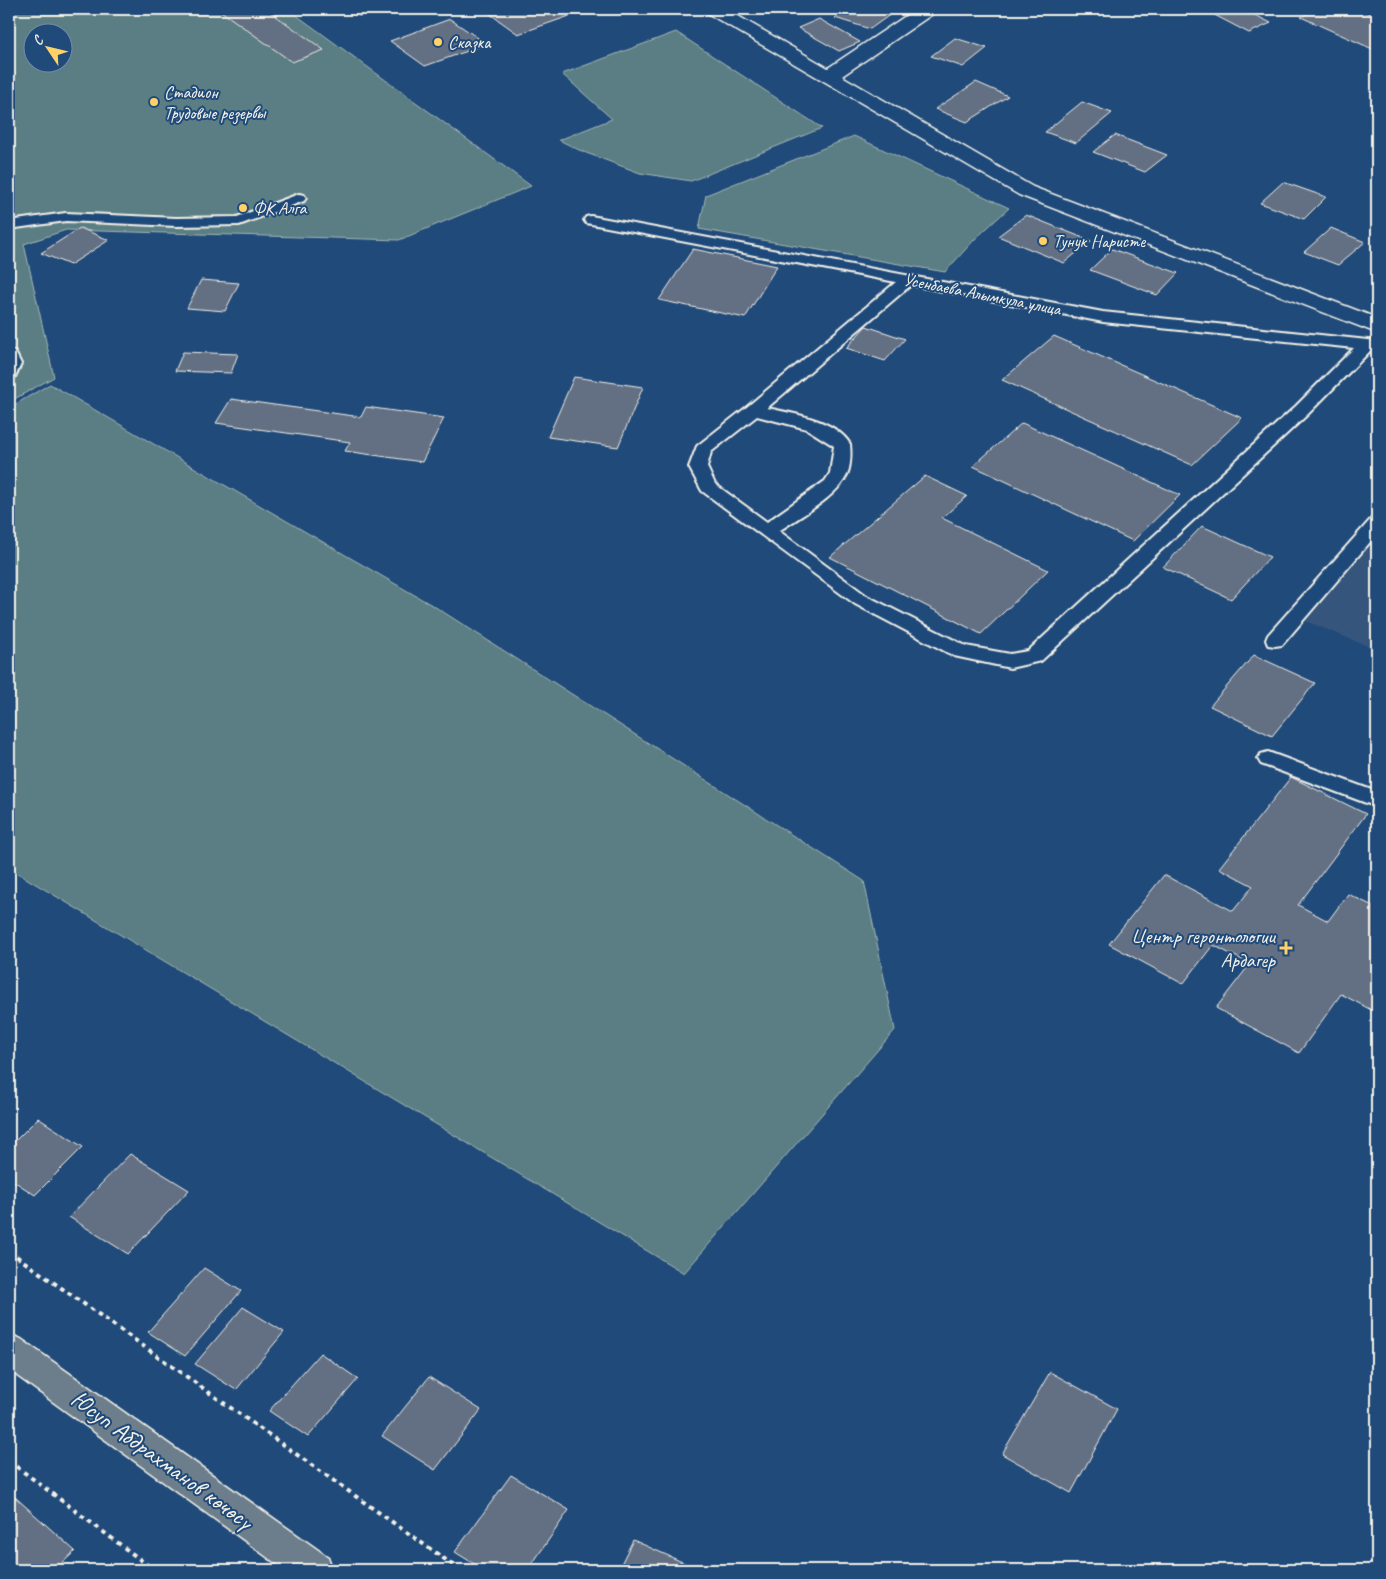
<svg xmlns="http://www.w3.org/2000/svg" width="1386" height="1579" font-family="Caveat,sans-serif">
  <style>
    .built { fill: #34557d }
    .green { fill: #5a7e83; stroke: #a7b8b6; fill-rule: evenodd }
    .building { fill: #647084; stroke: #f4f1e8 }
    .lines { fill: none; stroke-linecap: round; stroke-linejoin: round }
    .lane-casing { stroke: #f4f1e8; stroke-width: 4 }
    .street-casing { stroke: #f4f1e8; stroke-width: 3 }
    .primary-casing { stroke: #f4f1e8; stroke-width: 3 }
    .path { stroke: #f4f1e8; stroke-width: 4; stroke-dasharray: 4.5 4.5; stroke-linecap: butt }
    .lane { fill: #1f4a7a; fill-rule: evenodd }
    .street { fill: #1f4a7a; fill-rule: evenodd }
    .primary { fill: #6c7d8b; fill-rule: evenodd }
    .poi-dot { fill: #ffd166; stroke: #1f4a7a; stroke-width: 2 }
    .labels { text-anchor: middle; dominant-baseline: central; stroke-width: 4; stroke-linejoin: round; paint-order: stroke }
    .far-poi-label { font-size: 18px; fill: #f4f1e8; stroke: #1f4a7a; text-anchor: start }
    .far-street-label { font-size: 18px; fill: #f4f1e8; stroke: #1f4a7a }
    .poi-label { font-size: 21px; fill: #f4f1e8; stroke: #1f4a7a; text-anchor: end }
    .near-street-label { font-size: 25px; fill: #f4f1e8; stroke: #1f4a7a }
  </style>
  <rect width="100%" height="100%" fill="#1f4a7a"/>
  <filter id="ink" filterUnits="userSpaceOnUse"><feTurbulence type="fractalNoise" baseFrequency=".02" numOctaves="2"/><feDisplacementMap in="SourceGraphic" scale="10" xChannelSelector="R" yChannelSelector="G"/><feConvolveMatrix kernelMatrix="1 2 1 2 8 2 1 2 1" color-interpolation-filters="sRGB"/></filter>
  <g filter="url(#ink)">
    <path class="built" d="M 1377,538 L 1377,650 L 1303,620 Z"/>
    <g class="green">
      <path d="M 9,9 L 288,9 L 531,186 L 399,240 L 66,230 L 24,244 L 54,377 L 9,402 ZM 32,32 L 62,32 L 62,62 L 32,62 Z"/>
      <path d="M 676,32 L 822,128 L 691,181 L 640,173 L 581,151 L 559,140 L 612,119 L 562,74 Z"/>
      <path d="M 854,136 L 1009,208 L 975,239 L 945,272 L 699,229 L 706,195 Z"/>
      <path d="M 50,384 L 437,608 L 864,881 L 895,1030 L 684,1273 L 9,868 L 9,408 Z"/>
    </g>
    <g class="building">
      <path d="M 218,9 L 266,9 L 324,50 L 292,62 Z"/>
      <path d="M 350,9 L 380,9 L 359,16 Z"/>
      <path d="M 483,9 L 572,9 L 578,13 L 518,34 Z"/>
      <path d="M 847,9 L 874,9 L 891,14 L 870,29 L 835,18 Z"/>
      <path d="M 1203,9 L 1243,9 L 1271,23 L 1249,33 Z"/>
      <path d="M 1316,9 L 1360,9 L 1377,17 L 1377,51 L 1301,17 Z"/>
      <path d="M 450,19 L 487,44 L 425,66 L 390,41 Z"/>
      <path d="M 819,19 L 860,42 L 839,51 L 798,28 Z"/>
      <path d="M 955,38 L 987,48 L 963,67 L 931,56 Z"/>
      <path d="M 976,82 L 1008,96 L 967,122 L 935,109 Z"/>
      <path d="M 1082,102 L 1112,113 L 1076,143 L 1045,132 Z"/>
      <path d="M 1115,135 L 1167,155 L 1145,172 L 1093,152 Z"/>
      <path d="M 1283,182 L 1326,197 L 1304,219 L 1260,203 Z"/>
      <path d="M 1026,215 L 1091,241 L 1064,263 L 998,236 Z"/>
      <path d="M 80,228 L 109,240 L 70,265 L 41,253 Z"/>
      <path d="M 1331,228 L 1365,242 L 1338,265 L 1304,252 Z"/>
      <path d="M 693,249 L 777,266 L 745,318 L 659,300 Z"/>
      <path d="M 1112,249 L 1178,273 L 1157,295 L 1090,270 Z"/>
      <path d="M 201,280 L 239,283 L 225,311 L 187,308 Z"/>
      <path d="M 866,326 L 905,339 L 885,361 L 846,348 Z"/>
      <path d="M 1054,336 L 1242,418 L 1192,465 L 1002,380 Z"/>
      <path d="M 183,352 L 238,354 L 231,373 L 175,371 Z"/>
      <path d="M 574,377 L 643,387 L 618,447 L 548,437 Z"/>
      <path d="M 231,399 L 361,417 L 366,407 L 444,418 L 422,462 L 345,451 L 350,442 L 216,423 Z"/>
      <path d="M 1022,423 L 1180,495 L 1133,541 L 973,466 Z"/>
      <path d="M 925,476 L 967,496 L 942,518 L 1048,570 L 981,634 L 830,557 Z"/>
      <path d="M 1202,526 L 1270,557 L 1231,599 L 1163,567 Z"/>
      <path d="M 1254,655 L 1315,683 L 1272,736 L 1210,706 Z"/>
      <path d="M 1291,777 L 1366,814 L 1298,905 L 1328,921 L 1348,894 L 1377,908 L 1377,1013 L 1341,994 L 1299,1053 L 1216,1008 L 1250,964 L 1213,945 L 1183,984 L 1109,944 L 1164,875 L 1233,911 L 1253,886 L 1219,868 Z"/>
      <path d="M 38,1118 L 83,1147 L 35,1195 L 9,1178 L 9,1147 Z"/>
      <path d="M 130,1154 L 189,1190 L 128,1254 L 69,1217 Z"/>
      <path d="M 204,1268 L 241,1291 L 185,1356 L 148,1332 Z"/>
      <path d="M 243,1307 L 284,1332 L 236,1390 L 195,1364 Z"/>
      <path d="M 320,1353 L 358,1379 L 308,1437 L 269,1411 Z"/>
      <path d="M 1050,1372 L 1117,1409 L 1071,1493 L 1002,1454 Z"/>
      <path d="M 429,1377 L 481,1410 L 435,1470 L 382,1436 Z"/>
      <path d="M 511,1475 L 569,1510 L 528,1570 L 484,1570 L 455,1552 Z"/>
      <path d="M 15,1497 L 75,1551 L 55,1570 L 9,1570 L 9,1504 Z"/>
      <path d="M 633,1540 L 700,1570 L 618,1570 Z"/>
    </g>
    <g class="lines">
      <defs>
        <g id="lane">
          <path d="M 299,194 L 304,195 L 306,198 L 304,201 L 239,225 L 176,226 L 66,221 L 9,229 L 9,221 L 66,213 L 176,218 L 237,217 Z"/>
          <path d="M 591,216 L 1103,312 L 1377,341 L 1377,351 L 1371,350 L 1308,414 L 1041,661 L 1010,668 L 954,656 L 855,604 L 702,491 L 689,467 L 697,446 L 748,406 L 896,282 L 586,223 L 584,220 L 586,217 ZM 911,285 L 1103,322 L 1354,348 L 1296,406 L 1028,651 L 1010,654 L 966,646 L 867,596 L 779,531 C 800,516 836,498 847,475 C 851,465 851,454 850,444 C 834,419 794,414 767,408 ZM 757,416 L 807,429 L 834,446 L 830,473 L 825,481 L 767,522 L 715,484 L 707,467 L 711,452 Z"/>
          <path d="M 9,350 L 15,352 L 21,364 L 15,377 L 9,379 Z"/>
          <path d="M 1377,517 L 1377,534 L 1282,645 L 1275,646 L 1268,645 L 1266,640 L 1268,635 L 1371,519 Z"/>
          <path d="M 1268,752 L 1377,792 L 1377,807 L 1261,764 L 1258,759 L 1261,754 Z"/>
        </g>
        <path id="street" d="M 704,9 L 726,9 L 828,68 L 916,9 L 937,9 L 934,13 L 842,76 L 1033,187 L 1377,318 L 1377,333 L 1019,195 L 707,13 Z"/>
        <path id="primary" d="M 9,1334 L 21,1339 L 328,1557 L 333,1570 L 285,1570 L 9,1370 Z"/>
      </defs>
      <use href="#lane" class="lane-casing"/>
      <use href="#street" class="street-casing"/>
      <use href="#primary" class="primary-casing"/>
      <g class="path">
        <path d="M 9,1251 L 460,1570"/>
        <path d="M 9,1461 L 154,1570"/>
      </g>
      <use href="#lane" class="lane"/>
      <use href="#street" class="street"/>
      <use href="#primary" class="primary"/>
    </g>
  </g>
  <g class="poi-dot">
    <circle cx="438" cy="42" r="5"/>
    <circle cx="154" cy="102" r="5"/>
    <circle cx="243" cy="208" r="5"/>
    <circle cx="1043" cy="241" r="5"/>
    <path d="M1283.5 940.5h5v5h5v5h-5v5h-5v-5h-5v-5h5z"/>
  </g>
  <g class="labels">
    <g class="far-poi-label">
      <text x="448" y="42">Сказка</text>
      <text x="164" y="92">Стадион<tspan x="164" dy="21">Трудовые резервы</tspan></text>
      <text x="253" y="208">ФК Алга</text>
      <text x="1053" y="241">Тунук Наристе</text>
    </g>
    <g class="far-street-label">
      <text transform="translate(982 294) rotate(11)">Усенбаева Алымкула улица</text>
    </g>
    <g class="poi-label">
      <text x="1275" y="936">Центр геронтологии<tspan x="1275" dy="24">Ардагер</tspan></text>
    </g>
    <g class="near-street-label">
      <text transform="translate(162 1460) rotate(36)">Юсуп Абдрахманов көчөсү</text>
    </g>
  </g>
  <rect width="1386" height="1579" fill="none" stroke="#1f4a7a" stroke-width="30"/>
  <rect x="15" y="15" width="1356" height="1549" fill="none" stroke="#f4f1e8" stroke-width="2" filter="url(#ink)"/>
  <g transform="translate(48 48) rotate(305)"><circle r="24" fill="#1f4a7a" stroke="#748da6"/>
  <path d="M0-4L9 19L0 12L-9 19Z" fill="#ffd166"/>
  <text y="-8" font-size="14" font-weight="bold" text-anchor="middle" fill="#f4f1e8">С</text>
  </g>
</svg>
